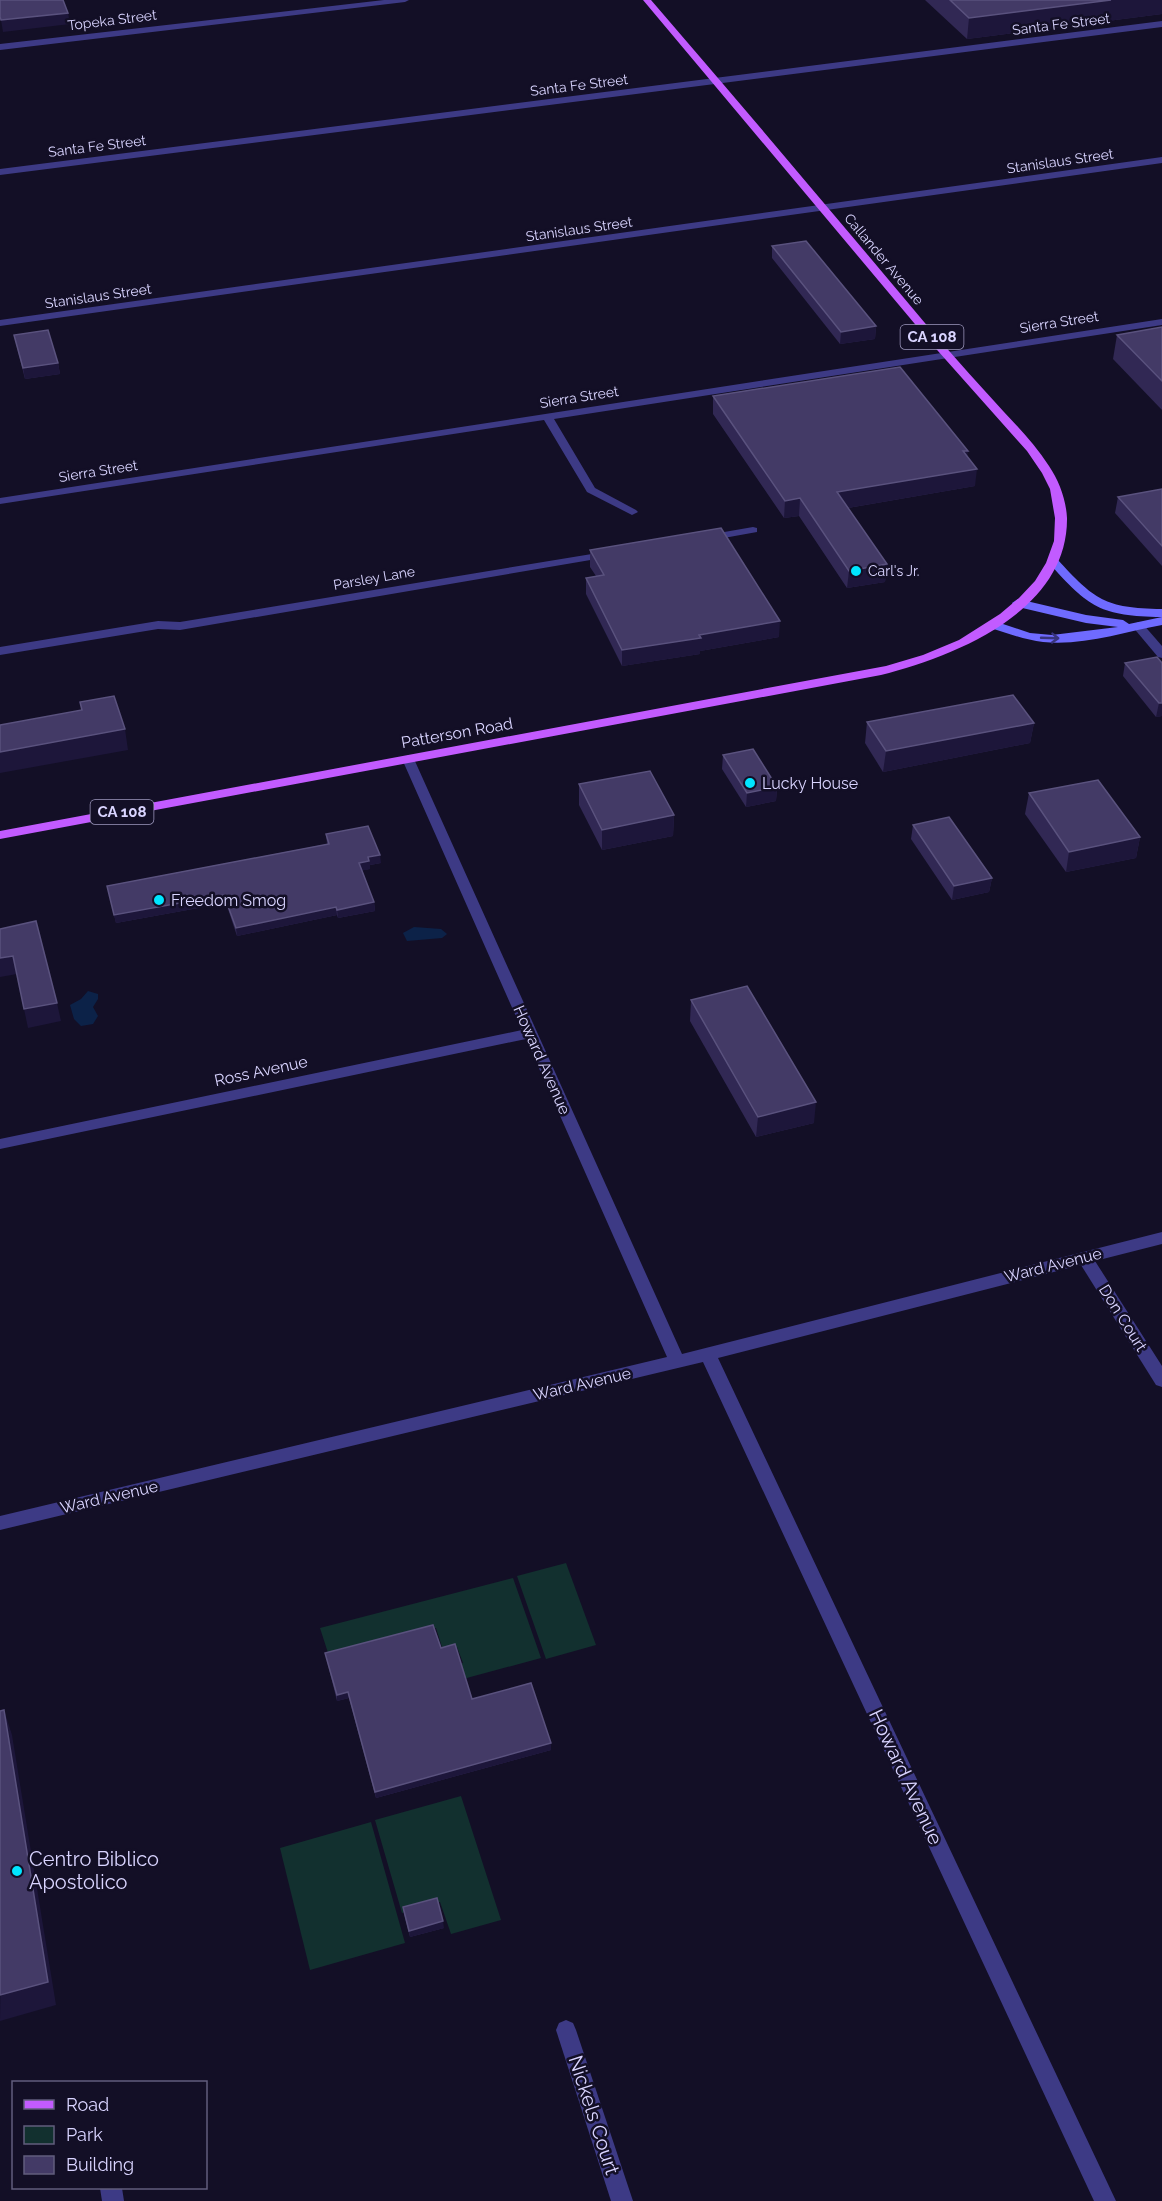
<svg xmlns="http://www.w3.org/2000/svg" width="1162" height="2201" font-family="Raleway,sans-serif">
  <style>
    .green { fill: #12302f }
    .water { fill: #0c2248 }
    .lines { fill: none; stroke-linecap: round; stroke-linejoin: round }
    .street { fill: #3d3a85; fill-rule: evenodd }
    .secondary { fill: #6f6bff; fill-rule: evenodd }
    .primary { fill: #c25bff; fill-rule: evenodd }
    .wall { fill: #312854 }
    .shaded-wall { fill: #1d163a }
    .building { fill: #433a66; stroke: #5a527e; stroke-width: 1.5 }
    .oneway { stroke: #38347d }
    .poi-dot { fill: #00e5ff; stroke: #130f26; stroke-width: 2 }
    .labels { text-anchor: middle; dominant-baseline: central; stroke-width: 5; stroke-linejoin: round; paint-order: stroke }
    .far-street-label { font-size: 14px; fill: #d9d4ff; stroke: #130f26 }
    .far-poi-label { font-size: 14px; fill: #d9d4ff; stroke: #130f26; text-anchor: start }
    .shield { fill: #130f26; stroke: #9e99be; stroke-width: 1.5 }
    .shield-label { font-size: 15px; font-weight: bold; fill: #d9d4ff }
    .street-label { font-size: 16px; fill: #d9d4ff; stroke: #130f26 }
    .poi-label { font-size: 16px; fill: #d9d4ff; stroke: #130f26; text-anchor: start }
    .near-street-label { font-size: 20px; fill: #d9d4ff; stroke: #130f26 }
    .near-poi-label { font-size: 20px; fill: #d9d4ff; stroke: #130f26; text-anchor: start }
  </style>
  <rect width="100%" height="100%" fill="#130f26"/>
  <g class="green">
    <path d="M 566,1563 L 596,1645 L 546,1659 L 517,1576 Z"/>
    <path d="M 513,1578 L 541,1658 L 452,1682 L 447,1667 L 463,1663 L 457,1647 L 443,1650 L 436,1628 L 329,1656 L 320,1628 Z"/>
    <path d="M 461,1796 L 501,1920 L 451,1934 L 440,1902 L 402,1913 L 375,1820 Z"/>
    <path d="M 371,1822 L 405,1943 L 310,1970 L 280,1848 Z"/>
  </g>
  <g class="water">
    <path d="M 414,927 L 441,929 L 447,934 L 442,938 L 407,941 L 403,933 Z"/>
    <path d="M 88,991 L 98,994 L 98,999 L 93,1007 L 98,1016 L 93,1024 L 81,1026 L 74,1019 L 70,1005 L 81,999 Z"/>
  </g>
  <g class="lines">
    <g class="street">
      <path d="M 384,0 L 409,0 L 405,2 L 0,50 L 0,44 Z"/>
      <path d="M 1162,21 L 1162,27 L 0,175 L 0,169 Z"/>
      <path d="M 1162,157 L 1162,163 L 0,326 L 0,320 Z"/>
      <path d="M 1162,319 L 1162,325 L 554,419 L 595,488 L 636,510 L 638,512 L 632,515 L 587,492 L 544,420 L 0,504 L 0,498 Z"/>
      <path d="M 753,527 L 757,528 L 757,532 L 707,541 L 701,538 L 707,535 Z"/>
      <path d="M 610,551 L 614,552 L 614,556 L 180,630 L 158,629 L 0,655 L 0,647 L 158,621 L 180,622 Z"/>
      <path d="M 1138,622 L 1142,623 L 1162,646 L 1162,658 L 1158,657 L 1132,626 Z"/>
      <path d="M 408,755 L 414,759 L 682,1354 L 1162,1232 L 1162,1244 L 1095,1261 L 1162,1366 L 1162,1387 L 1156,1385 L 1081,1265 L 718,1358 L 1116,2201 L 1094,2201 L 703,1362 L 0,1530 L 0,1516 L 667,1357 L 526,1039 L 0,1149 L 0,1139 L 522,1030 L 402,759 Z"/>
      <path d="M 566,2020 L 573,2023 L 576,2030 L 633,2201 L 611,2201 L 556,2030 L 559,2023 Z"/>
      <path d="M 100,2188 L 122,2188 L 124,2201 L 102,2201 Z"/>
    </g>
    <g class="secondary">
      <path d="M 1053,558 L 1057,559 C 1095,600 1104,608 1162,609 L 1162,617 C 1101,616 1089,608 1049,563 L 1047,561 Z"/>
      <path d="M 1018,599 L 1086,615 L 1123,620 L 1129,624 L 1162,617 L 1162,625 C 1124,632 1083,646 1043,642 C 1025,640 1007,633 990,628 L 988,625 L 994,621 L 1030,633 L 1052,635 L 1118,627 L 1086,623 L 1014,606 L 1012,603 Z"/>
    </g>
    <path class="primary" d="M 643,0 L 651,0 C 747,111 841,223 935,335 C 958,361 981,387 1004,412 C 1020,429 1036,446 1049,466 C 1059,481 1066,499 1067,518 C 1068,611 956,656 881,675 L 0,839 L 0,831 L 886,666 L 923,655 L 959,640 L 1000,614 L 1019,598 L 1035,581 L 1046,563 L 1054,541 L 1055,518 L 1050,489 L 1042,473 L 1027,451 L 930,342 Z"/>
  </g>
  <g class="wall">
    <path d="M 925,0 L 1162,0 L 1162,14 L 967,39 Z"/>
    <path d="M 772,246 L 876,326 L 875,339 L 840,344 L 772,258 Z"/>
    <path d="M 1162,327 L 1162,410 L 1113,359 L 1117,335 Z"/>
    <path d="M 14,335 L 58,363 L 60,374 L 25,379 Z"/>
    <path d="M 713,396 L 967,457 L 975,486 L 848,508 L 887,564 L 885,582 L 847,588 L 799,516 L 784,518 L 713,414 Z"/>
    <path d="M 1162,489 L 1162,566 L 1115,513 L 1118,497 Z"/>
    <path d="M 590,550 L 779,637 L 700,651 L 700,654 L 622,666 L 586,594 L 586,578 L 596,576 L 590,567 Z"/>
    <path d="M 1125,663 L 1162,663 L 1162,716 L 1156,717 L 1123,676 Z"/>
    <path d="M 867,722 L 1034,723 L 1030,743 L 883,772 L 865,743 Z"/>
    <path d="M 723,755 L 777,787 L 776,801 L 746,807 L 722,769 Z"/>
    <path d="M 579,784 L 674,815 L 673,836 L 602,850 L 579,805 Z"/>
    <path d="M 1029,793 L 1140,837 L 1136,858 L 1066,872 L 1025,814 Z"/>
    <path d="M 913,825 L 992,878 L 989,892 L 952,900 L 911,839 Z"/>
    <path d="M 326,834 L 381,863 L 370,865 L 370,869 L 362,870 L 374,902 L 375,911 L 338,918 L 337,915 L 237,936 L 226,903 L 116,923 L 107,886 L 327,844 Z"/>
    <path d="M 691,1000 L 814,1123 L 756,1137 L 690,1021 Z"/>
    <path d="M 441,1648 L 472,1699 L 551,1750 L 376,1798 L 349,1698 L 337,1701 L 325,1653 Z"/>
    <path d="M 403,1907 L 444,1928 L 410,1937 L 404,1914 Z"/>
  </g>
  <g class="shaded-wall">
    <path d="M 1111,0 L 1162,0 L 1162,14 L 967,39 L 969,18 Z"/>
    <path d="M 68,13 L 70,24 L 3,32 L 1,20 Z"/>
    <path d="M 876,326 L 875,339 L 840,344 L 841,332 Z"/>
    <path d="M 58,363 L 60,374 L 25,379 L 23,368 Z"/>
    <path d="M 963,451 L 968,451 L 966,468 Z"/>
    <path d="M 977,469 L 975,486 L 836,510 L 837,492 Z"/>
    <path d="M 800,498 L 799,516 L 784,518 L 785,501 Z"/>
    <path d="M 887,564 L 885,582 L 847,588 L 849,571 Z"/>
    <path d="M 780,621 L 779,637 L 700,651 L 700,654 L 622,666 L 622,650 L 699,635 Z"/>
    <path d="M 1159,703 L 1162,703 L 1162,716 L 1156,717 Z"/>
    <path d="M 1034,723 L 1030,743 L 883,772 L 886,751 Z"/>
    <path d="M 125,729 L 128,750 L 0,773 L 0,752 Z"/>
    <path d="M 777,787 L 776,801 L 746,807 L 747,793 Z"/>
    <path d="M 674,815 L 673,836 L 602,850 L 602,830 Z"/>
    <path d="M 1140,837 L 1136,858 L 1066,872 L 1069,852 Z"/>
    <path d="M 380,855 L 381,863 L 370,865 L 370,869 L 360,871 L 359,863 L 368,857 Z"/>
    <path d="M 992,878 L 989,892 L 952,900 L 954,886 Z"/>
    <path d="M 224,895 L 226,903 L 116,923 L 114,915 Z"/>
    <path d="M 374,902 L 375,911 L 338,918 L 337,910 Z"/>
    <path d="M 336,907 L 337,915 L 237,936 L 236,928 Z"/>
    <path d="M 13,956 L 17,974 L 0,977 L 0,958 Z"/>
    <path d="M 57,1003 L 61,1021 L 28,1028 L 24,1009 Z"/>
    <path d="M 816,1102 L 814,1123 L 756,1137 L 758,1117 Z"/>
    <path d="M 348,1692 L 349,1698 L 337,1701 L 337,1695 Z"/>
    <path d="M 4,1710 L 12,1735 L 56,2005 L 0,2021 Z"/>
    <path d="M 551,1743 L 551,1750 L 376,1798 L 375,1792 Z"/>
    <path d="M 443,1921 L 444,1928 L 410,1937 L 409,1931 Z"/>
  </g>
  <g class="building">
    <path d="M 0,0 L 63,0 L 68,13 L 1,20 L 0,17 Z"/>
    <path d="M 950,0 L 1111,0 L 969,18 Z"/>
    <path d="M 806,241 L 876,326 L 841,332 L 772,246 Z"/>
    <path d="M 1162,327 L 1162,381 L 1117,335 Z"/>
    <path d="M 48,330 L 58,363 L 23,368 L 14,335 Z"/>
    <path d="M 900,367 L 968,451 L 963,451 L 977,469 L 837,492 L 887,564 L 849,571 L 800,498 L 785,501 L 713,396 Z"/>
    <path d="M 1162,489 L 1162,546 L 1118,497 Z"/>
    <path d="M 721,528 L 780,621 L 699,635 L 701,638 L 622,650 L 586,578 L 604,575 L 590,550 Z"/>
    <path d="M 1157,657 L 1162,663 L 1162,703 L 1159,703 L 1125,663 Z"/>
    <path d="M 1013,695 L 1034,723 L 886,751 L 867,722 Z"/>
    <path d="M 114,696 L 125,729 L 0,752 L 0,725 L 82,710 L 80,702 Z"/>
    <path d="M 753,749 L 777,787 L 747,793 L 723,755 Z"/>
    <path d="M 650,771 L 674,815 L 602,830 L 579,784 Z"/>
    <path d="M 1098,780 L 1140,837 L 1069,852 L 1029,793 Z"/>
    <path d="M 949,817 L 992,878 L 954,886 L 913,825 Z"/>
    <path d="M 368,826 L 380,855 L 368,857 L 369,861 L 359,863 L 374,902 L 337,910 L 336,907 L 236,928 L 224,895 L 114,915 L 107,886 L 329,844 L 326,834 Z"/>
    <path d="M 36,921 L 57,1003 L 24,1009 L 13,956 L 0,958 L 0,929 Z"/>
    <path d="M 747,986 L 816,1102 L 758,1117 L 691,1000 Z"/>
    <path d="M 433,1625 L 441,1648 L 455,1644 L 472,1699 L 531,1683 L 551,1743 L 375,1792 L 348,1692 L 337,1695 L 325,1653 Z"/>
    <path d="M 4,1710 L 48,1982 L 0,1995 L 0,1711 Z"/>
    <path d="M 437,1898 L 443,1921 L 409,1931 L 403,1907 Z"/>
  </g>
  <defs><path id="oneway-shaft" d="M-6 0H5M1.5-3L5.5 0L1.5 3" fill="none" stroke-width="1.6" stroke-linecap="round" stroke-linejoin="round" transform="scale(1.5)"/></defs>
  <use class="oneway" href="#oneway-shaft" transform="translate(1050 638) rotate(2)"/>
  <g class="poi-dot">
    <circle cx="856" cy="571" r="6"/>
    <circle cx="750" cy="783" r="6"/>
    <circle cx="159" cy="900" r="6"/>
    <circle cx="17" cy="1871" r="6"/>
  </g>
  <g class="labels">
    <g class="far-street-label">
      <text transform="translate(112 20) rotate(-7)">Topeka Street</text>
      <text transform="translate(1061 24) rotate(-7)">Santa Fe Street</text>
      <text transform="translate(579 85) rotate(-7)">Santa Fe Street</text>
      <text transform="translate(97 146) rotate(-7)">Santa Fe Street</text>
      <text transform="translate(1060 161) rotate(-8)">Stanislaus Street</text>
      <text transform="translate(579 229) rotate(-8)">Stanislaus Street</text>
      <text transform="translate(884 259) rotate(50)">Callander Avenue</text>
      <text transform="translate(98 296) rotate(-8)">Stanislaus Street</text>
      <text transform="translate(1059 322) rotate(-9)">Sierra Street</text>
      <text transform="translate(579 397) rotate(-9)">Sierra Street</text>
      <text transform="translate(98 471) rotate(-9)">Sierra Street</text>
      <text transform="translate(374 578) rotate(-10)">Parsley Lane</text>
    </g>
    <g class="far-poi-label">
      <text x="868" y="571">Carl's Jr.</text>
    </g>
    <g class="shield">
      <rect x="900.5" y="325" width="63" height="24" rx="4.5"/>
      <rect x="90.5" y="800" width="63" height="24" rx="4.5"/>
    </g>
    <g class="shield-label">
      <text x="932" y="337">CA 108</text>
      <text x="122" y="812">CA 108</text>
    </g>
    <g class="street-label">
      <text transform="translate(457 733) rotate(-10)">Patterson Road</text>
      <text transform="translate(542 1060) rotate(66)">Howard Avenue</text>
      <text transform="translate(261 1071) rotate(-12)">Ross Avenue</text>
      <text transform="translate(1053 1265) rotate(-14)">Ward Avenue</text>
      <text transform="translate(1123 1318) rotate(58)">Don Court</text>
      <text transform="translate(582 1384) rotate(-13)">Ward Avenue</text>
      <text transform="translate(109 1497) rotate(-13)">Ward Avenue</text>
    </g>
    <g class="poi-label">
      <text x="762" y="783">Lucky House</text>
      <text x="171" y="900">Freedom Smog</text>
    </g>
    <g class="near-street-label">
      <text transform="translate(906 1777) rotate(65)">Howard Avenue</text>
      <text transform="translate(594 2115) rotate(72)">Nickels Court</text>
    </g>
    <g class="near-poi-label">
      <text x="29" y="1859">Centro Biblico<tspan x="29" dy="23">Apostolico</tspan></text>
    </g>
  </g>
  <rect x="12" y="2081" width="195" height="108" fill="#130f26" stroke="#625e7d" stroke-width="1.5"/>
  <rect x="24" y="2100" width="30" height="9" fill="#c25bff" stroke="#625e7d" stroke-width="1.5"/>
  <text x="66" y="2111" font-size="18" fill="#d9d4ff">Road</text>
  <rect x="24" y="2126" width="30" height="18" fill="#12302f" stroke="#625e7d" stroke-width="1.5"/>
  <text x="66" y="2141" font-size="18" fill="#d9d4ff">Park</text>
  <rect x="24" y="2156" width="30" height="18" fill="#433a66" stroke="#625e7d" stroke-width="1.5"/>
  <text x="66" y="2171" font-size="18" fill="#d9d4ff">Building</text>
</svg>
